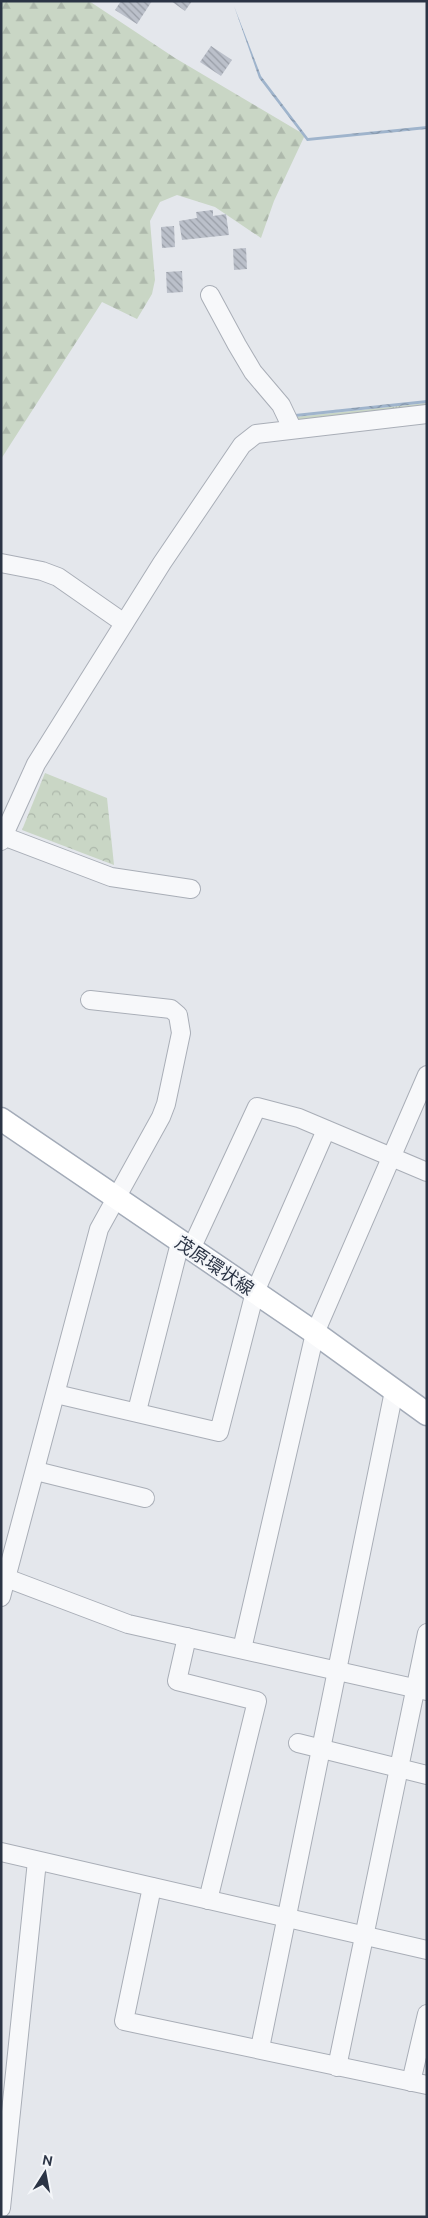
<svg xmlns="http://www.w3.org/2000/svg" width="428" height="2218" font-family="Ubuntu,'Noto Sans JP',sans-serif">
  <style>
    .grass { fill: url(#grass-tufts) }
    .forest { fill: url(#forest-firs) }
    .park { fill: url(#park-crowns) }
    .water { fill: url(#water-waves) }
    .building { fill: url(#building-back-hatch) }
    .lines { fill: none; stroke-linecap: round; stroke-linejoin: round }
    .minor-casing { stroke: #a9aeb7; stroke-width: 20 }
    .major-casing { stroke: #a3abb8; stroke-width: 25 }
    .minor { stroke: #f7f8fa; stroke-width: 18 }
    .major { stroke: #fff; stroke-width: 22 }
    .labels { text-anchor: middle; dominant-baseline: central; stroke-width: 4.5; stroke-linejoin: round; paint-order: stroke }
    .street-label { font-size: 18px; fill: #2b3445; stroke: #f4f6f9 }
  </style>
  <defs>
    <pattern id="grass-tufts" width="24" height="20" patternUnits="userSpaceOnUse" patternTransform="scale(1.25)"><rect width="24" height="20" fill="#c9d6c5"/><path d="M3 7l-1-3M5 7V3M7 7l1-3M15 17l-1-3M17 17v-4M19 17l1-3" fill="none" stroke="#adb8ab"/></pattern>
    <pattern id="forest-firs" width="22" height="20" patternUnits="userSpaceOnUse" patternTransform="scale(1.25)"><rect width="22" height="20" fill="#c9d6c5"/><path d="M5 1l3.5 6h-7zM16 11l3.5 6h-7z" fill="#adb8ab"/></pattern>
    <pattern id="park-crowns" width="20" height="18" patternUnits="userSpaceOnUse" patternTransform="scale(1.25)"><rect width="20" height="18" fill="#c9d6c5"/><path d="M2 6a3 3 0 1 1 6 0M12 15a3 3 0 1 1 6 0" fill="none" stroke="#adb8ab"/></pattern>
    <pattern id="water-waves" width="16" height="10" patternUnits="userSpaceOnUse" patternTransform="scale(1.25)"><rect width="16" height="10" fill="#9fb4cc"/><path d="M0 5q4-4 8 0t8 0" fill="none" stroke="#8293a7"/></pattern>
    <pattern id="building-back-hatch" width="6" height="6" patternUnits="userSpaceOnUse" patternTransform="scale(1.25)"><rect width="6" height="6" fill="#bbc0ca"/><path d="M-1 5l2 2M0 0l6 6M5-1l2 2" fill="none" stroke="#989da6"/></pattern>
  </defs>
  <rect width="100%" height="100%" fill="#e4e7ec"/>
  <path class="grass" d="M 427,403 L 427,407 L 299,422 L 290,414 L 295,414 L 295,417 Z"/>
  <path class="forest" d="M 1,1 L 89,1 L 175,58 L 305,135 L 274,201 L 261,238 L 215,207 L 177,195 L 160,202 L 150,221 L 155,280 L 152,294 L 137,319 L 102,302 L 1,459 Z"/>
  <path class="park" d="M 45,773 L 107,798 L 114,865 L 22,830 Z"/>
  <g class="water">
    <path d="M 234,6 L 261,76 L 308,138 L 427,126 L 427,129 L 307,141 L 259,78 Z"/>
    <path d="M 427,400 L 427,403 L 295,417 L 295,414 Z"/>
  </g>
  <g class="building">
    <path d="M 121,1 L 152,1 L 137,24 L 115,10 Z"/>
    <path d="M 171,1 L 192,1 L 185,11 Z"/>
    <path d="M 211,46 L 232,60 L 221,76 L 200,62 Z"/>
    <path d="M 213,210 L 213,216 L 226,214 L 229,235 L 182,240 L 179,221 L 197,218 L 196,212 Z"/>
    <path d="M 174,226 L 175,247 L 162,248 L 161,227 Z"/>
    <path d="M 246,248 L 247,269 L 234,270 L 233,249 Z"/>
    <path d="M 182,271 L 183,292 L 167,293 L 166,272 Z"/>
  </g>
  <g class="lines">
    <defs>
      <g id="minor">
        <path d="M 210,295 L 237,345 L 253,372 L 281,405 L 292,428"/>
        <path d="M 1,563 L 42,571 L 58,577 L 124,623"/>
        <path d="M 3,836 L 111,877 L 191,889"/>
        <path d="M 1,841 L 36,764 L 162,563 L 242,445 L 256,434 L 427,414"/>
        <path d="M 191,1249 L 257,1107 L 299,1118 L 427,1172"/>
        <path d="M 56,1394 L 219,1432 L 255,1292 L 326,1130"/>
        <path d="M 137,1411 L 180,1243"/>
        <path d="M 36,1471 L 145,1498"/>
        <path d="M 1,1576 L 128,1624 L 427,1691"/>
        <path d="M 1,1597 L 99,1229 L 161,1117 L 166,1104 L 181,1033 L 178,1015 L 171,1009 L 90,1000"/>
        <path d="M 187,1637 L 177,1681 L 257,1701 L 208,1900"/>
        <path d="M 242,1649 L 315,1333 L 427,1075"/>
        <path d="M 298,1743 L 427,1775"/>
        <path d="M 1,1852 L 427,1950"/>
        <path d="M 152,1887 L 124,2021 L 427,2085"/>
        <path d="M 260,2048 L 394,1391"/>
        <path d="M 337,2067 L 427,1633"/>
        <path d="M 411,2082 L 427,2014"/>
        <path d="M 1,2208 L 37,1861"/>
      </g>
      <path id="major" d="M 1,1119 L 315,1333 L 427,1414"/>
    </defs>
    <use href="#minor" class="minor-casing"/>
    <use href="#major" class="major-casing"/>
    <use href="#minor" class="minor"/>
    <use href="#major" class="major"/>
  </g>
  <g class="labels">
    <g class="street-label">
      <text transform="translate(215 1265) rotate(34)">茂原環状線</text>
    </g>
  </g>
  <rect width="428" height="2218" fill="none" stroke="#2b3445" stroke-width="5"/>
  <g transform="translate(45 2173) rotate(11)" stroke="#f4f6f9" stroke-width="4" paint-order="stroke">
  <path d="M0-4L9 19L0 12L-9 19Z" fill="#2b3445"/>
  <text y="-8" font-size="14" font-weight="bold" text-anchor="middle" fill="#2b3445">N</text>
  </g>
</svg>
